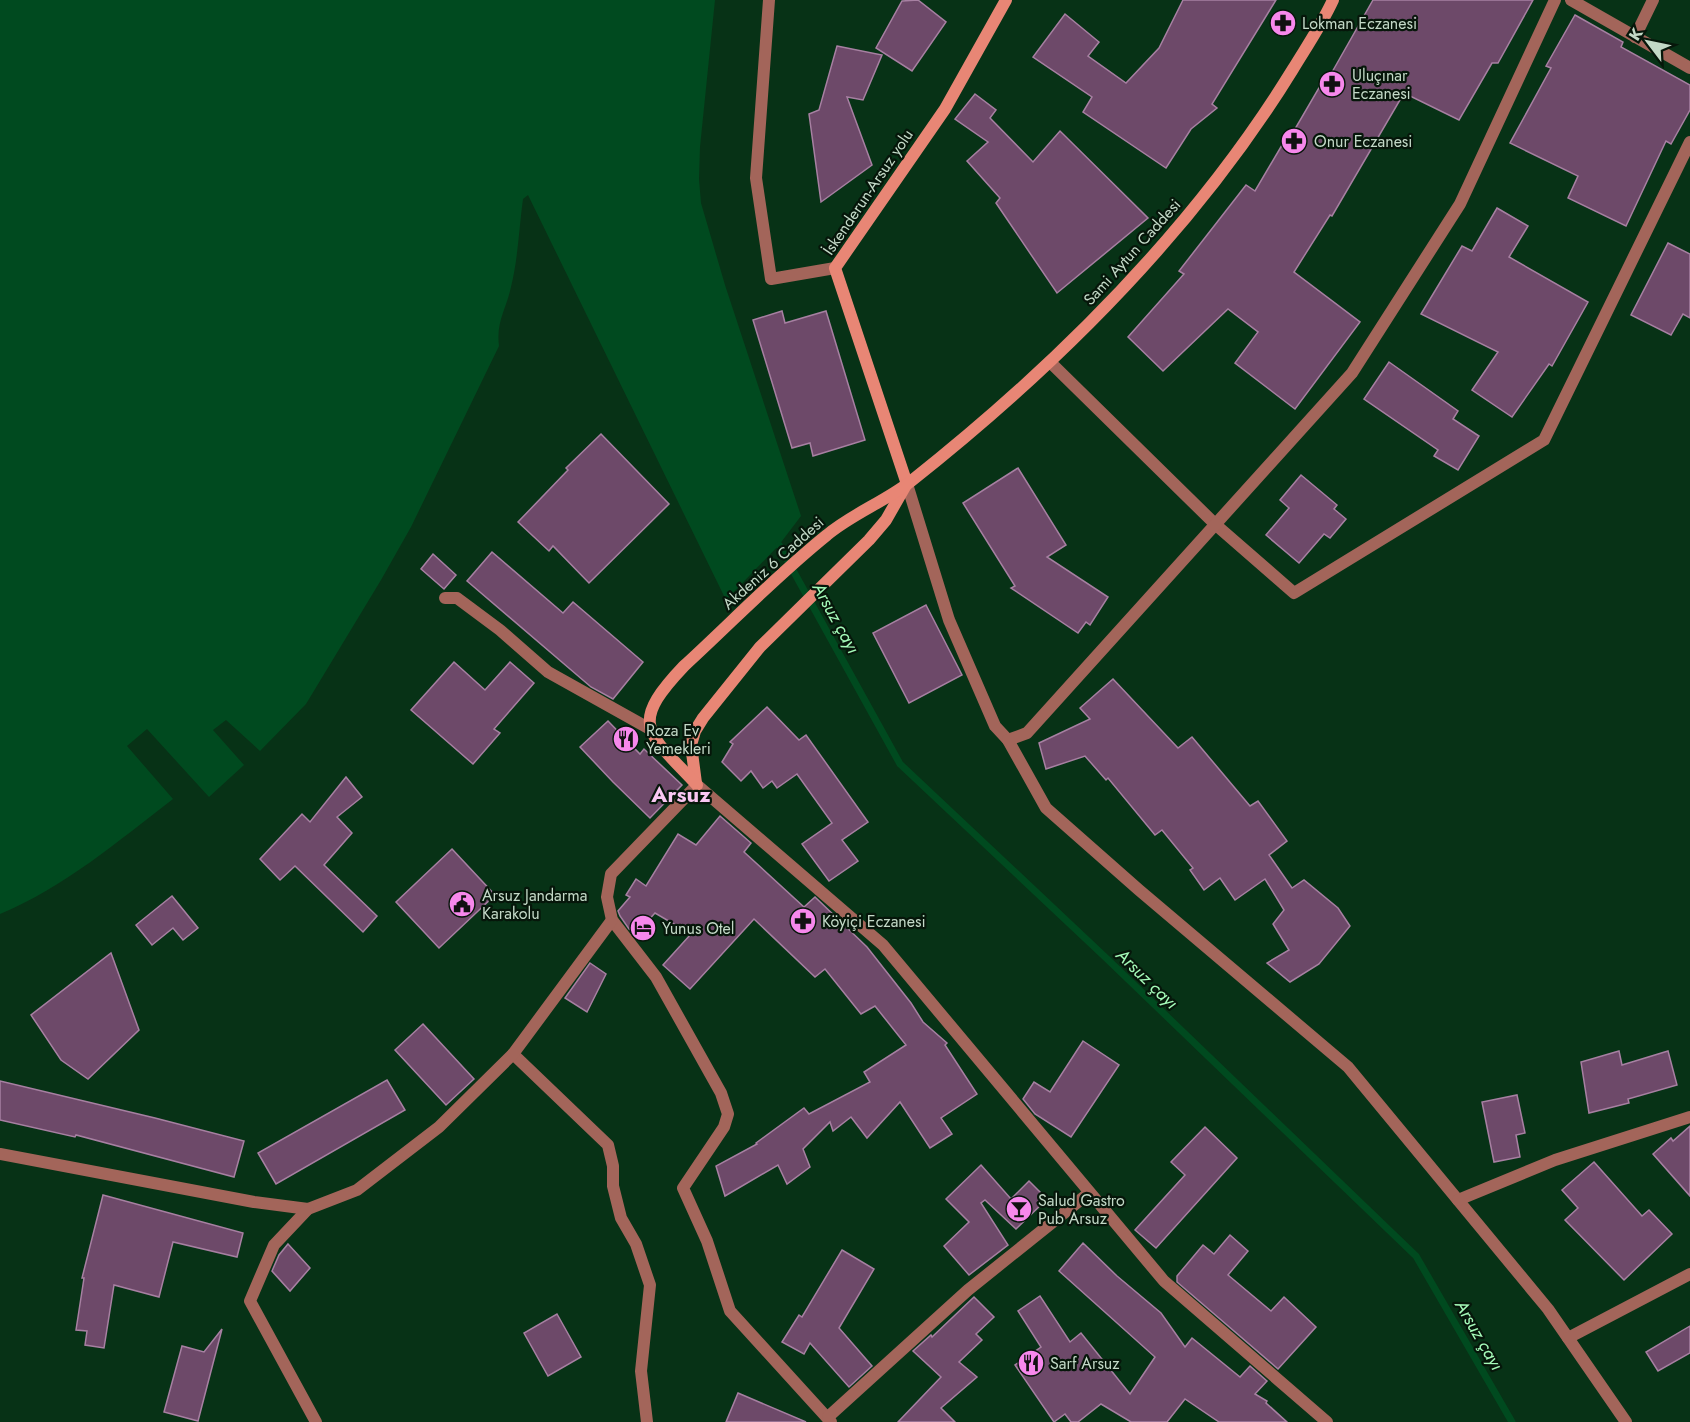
<svg xmlns="http://www.w3.org/2000/svg" width="1690" height="1422" font-family="Jost,sans-serif">
  <style>
    .water { fill: #004a1f }
    .lines { fill: none; stroke-linecap: round; stroke-linejoin: round }
    .stream { stroke: #004a1f; stroke-width: 7 }
    .building { fill: #6d4969; stroke: #a780a2; stroke-width: 1.5 }
    .pedestrian { stroke: #a3655a; stroke-width: 12 }
    .minor { stroke: #a3655a; stroke-width: 12 }
    .tertiary { stroke: #a3655a; stroke-width: 12 }
    .secondary { stroke: #e88675; stroke-width: 12 }
    .labels { text-anchor: middle; dominant-baseline: central; stroke-width: 4.5; stroke-linejoin: round; paint-order: stroke }
    .poi-label { font-size: 16px; fill: #c3d9c7; stroke: #06160a; text-anchor: start }
    .street-label { font-size: 16px; fill: #c3d9c7; stroke: #06160a }
    .water-label { font-size: 18px; font-style: italic; fill: #a5fbb9; stroke: #06160a }
    .district-label { font-size: 22px; font-weight: bold; fill: #f9c7f2; stroke: #06160a }
  </style>
  <rect width="100%" height="100%" fill="#073216"/>
  <path class="water" d="M 0,0 L 715,0 L 700,147 L 699,179 L 701,203 L 725,285 L 801,516 L 779,545 L 726,600 L 528,195 L 523,199 C 519,228 518,259 511,287 C 506,310 496,321 499,346 L 411,527 L 381,580 L 306,704 L 260,751 L 226,720 L 213,730 L 244,765 L 209,797 L 147,729 L 127,746 L 173,799 C 118,841 65,887 0,914 Z"/>
  <g class="lines">
    <path class="stream" d="M 779,545 L 900,764 L 1104,956 L 1416,1256 L 1512,1422"/>
  </g>
  <g class="building">
    <path d="M 918,0 L 946,22 L 912,71 L 876,48 L 902,1 Z"/>
    <path d="M 1183,0 L 1276,0 L 1212,104 L 1217,108 L 1191,129 L 1166,168 L 1083,112 L 1092,97 L 1033,57 L 1065,14 L 1099,42 L 1088,56 L 1126,83 L 1159,48 Z"/>
    <path d="M 1373,0 L 1533,0 L 1498,63 L 1492,63 L 1459,120 L 1404,93 L 1332,216 L 1330,215 L 1294,272 L 1360,322 L 1295,409 L 1235,363 L 1258,332 L 1228,309 L 1163,371 L 1128,337 L 1184,274 L 1179,271 L 1246,185 L 1255,191 L 1285,140 L 1288,141 L 1320,86 L 1323,88 Z"/>
    <path d="M 1575,15 L 1623,42 L 1621,47 L 1690,85 L 1690,110 L 1671,144 L 1666,141 L 1626,226 L 1568,198 L 1578,176 L 1510,143 L 1551,68 L 1546,66 Z"/>
    <path d="M 837,46 L 882,55 L 863,100 L 847,97 L 872,165 L 821,202 L 809,114 L 819,110 Z"/>
    <path d="M 975,94 L 996,110 L 990,118 L 1033,162 L 1060,131 L 1148,218 L 1057,293 L 996,203 L 1000,198 L 967,161 L 988,142 L 955,119 Z"/>
    <path d="M 1497,208 L 1528,226 L 1509,257 L 1588,302 L 1552,366 L 1549,364 L 1512,417 L 1472,390 L 1498,352 L 1421,314 L 1462,246 L 1472,251 Z"/>
    <path d="M 1668,243 L 1690,254 L 1690,318 L 1683,314 L 1671,335 L 1631,315 Z"/>
    <path d="M 782,311 L 785,323 L 826,311 L 865,440 L 813,456 L 810,443 L 792,448 L 753,320 Z"/>
    <path d="M 1389,362 L 1458,411 L 1453,419 L 1479,436 L 1458,470 L 1434,456 L 1438,450 L 1364,399 Z"/>
    <path d="M 601,434 L 669,504 L 589,583 L 553,546 L 549,551 L 518,522 L 568,470 L 566,468 Z"/>
    <path d="M 1018,468 L 1066,545 L 1047,557 L 1108,597 L 1090,625 L 1086,622 L 1078,633 L 1011,588 L 1015,586 L 963,503 Z"/>
    <path d="M 1301,475 L 1337,505 L 1334,509 L 1346,519 L 1330,538 L 1324,534 L 1299,563 L 1266,535 L 1289,508 L 1280,500 Z"/>
    <path d="M 492,552 L 563,613 L 573,602 L 643,662 L 613,699 L 591,687 L 467,581 Z"/>
    <path d="M 433,554 L 456,575 L 444,589 L 421,569 Z"/>
    <path d="M 926,605 L 962,675 L 909,703 L 873,633 Z"/>
    <path d="M 454,662 L 485,690 L 510,662 L 534,683 L 494,729 L 500,733 L 473,764 L 411,710 Z"/>
    <path d="M 1113,679 L 1178,748 L 1192,737 L 1250,806 L 1258,801 L 1287,841 L 1269,855 L 1292,888 L 1304,880 L 1338,908 L 1350,926 L 1319,964 L 1290,982 L 1267,963 L 1289,950 L 1273,924 L 1284,910 L 1265,879 L 1235,900 L 1220,878 L 1204,890 L 1190,870 L 1193,868 L 1162,830 L 1155,835 L 1108,778 L 1106,780 L 1085,756 L 1046,769 L 1039,743 L 1090,719 L 1080,708 Z"/>
    <path d="M 767,707 L 799,740 L 806,735 L 868,822 L 842,840 L 858,861 L 829,881 L 802,844 L 832,823 L 797,774 L 777,788 L 772,781 L 763,788 L 751,771 L 741,781 L 722,762 L 733,744 L 730,742 Z"/>
    <path d="M 608,721 L 640,754 L 644,749 L 682,785 L 650,818 L 613,782 L 580,747 Z"/>
    <path d="M 346,777 L 362,797 L 337,817 L 352,833 L 324,865 L 377,916 L 363,932 L 295,866 L 280,880 L 260,859 L 302,814 L 310,822 Z"/>
    <path d="M 720,816 L 751,843 L 744,852 L 804,907 L 815,897 L 867,947 L 911,1003 L 923,1022 L 947,1043 L 945,1045 L 977,1094 L 941,1118 L 952,1134 L 930,1148 L 900,1102 L 867,1138 L 851,1117 L 833,1131 L 830,1122 L 803,1149 L 810,1167 L 787,1184 L 778,1165 L 725,1196 L 716,1166 L 757,1144 L 756,1143 L 804,1108 L 809,1114 L 870,1082 L 864,1072 L 906,1045 L 875,1006 L 861,1014 L 825,969 L 815,977 L 754,919 L 690,989 L 663,965 L 691,934 L 655,913 L 636,934 L 629,929 L 620,916 L 618,911 L 630,897 L 626,895 L 636,879 L 646,886 L 678,834 L 696,845 Z"/>
    <path d="M 452,849 L 495,895 L 439,948 L 396,902 Z"/>
    <path d="M 172,896 L 198,928 L 183,940 L 173,928 L 152,945 L 136,925 Z"/>
    <path d="M 111,953 L 139,1030 L 88,1079 L 61,1060 L 31,1015 Z"/>
    <path d="M 590,963 L 606,974 L 587,1012 L 565,998 Z"/>
    <path d="M 423,1024 L 474,1079 L 446,1105 L 395,1050 Z"/>
    <path d="M 1083,1041 L 1119,1065 L 1071,1137 L 1035,1114 L 1023,1099 L 1034,1082 L 1050,1092 Z"/>
    <path d="M 1619,1051 L 1622,1065 L 1668,1051 L 1677,1085 L 1628,1099 L 1629,1103 L 1589,1113 L 1581,1062 Z"/>
    <path d="M 387,1080 L 405,1110 L 276,1184 L 258,1153 Z"/>
    <path d="M 0,1081 L 155,1118 L 244,1141 L 234,1177 L 76,1135 L 75,1137 L 0,1120 Z"/>
    <path d="M 1517,1095 L 1525,1133 L 1516,1135 L 1520,1157 L 1494,1162 L 1482,1102 Z"/>
    <path d="M 1690,1126 L 1690,1196 L 1653,1154 L 1671,1138 L 1673,1141 Z"/>
    <path d="M 1205,1127 L 1237,1158 L 1156,1248 L 1135,1230 L 1185,1175 L 1171,1162 Z"/>
    <path d="M 1594,1162 L 1642,1216 L 1649,1210 L 1672,1234 L 1624,1280 L 1565,1220 L 1578,1208 L 1562,1190 Z"/>
    <path d="M 981,1165 L 1011,1199 L 1029,1181 L 1047,1199 L 1016,1229 L 985,1200 L 981,1203 L 1008,1245 L 969,1275 L 944,1246 L 969,1222 L 946,1199 Z"/>
    <path d="M 103,1195 L 243,1233 L 237,1257 L 173,1242 L 159,1297 L 114,1285 L 104,1348 L 85,1345 L 87,1331 L 76,1330 L 84,1278 L 82,1278 Z"/>
    <path d="M 1230,1235 L 1248,1251 L 1228,1275 L 1271,1311 L 1284,1297 L 1316,1327 L 1278,1369 L 1177,1282 L 1177,1276 L 1203,1245 L 1214,1254 Z"/>
    <path d="M 1083,1243 L 1117,1276 L 1161,1313 L 1185,1347 L 1192,1338 L 1240,1377 L 1250,1366 L 1267,1381 L 1255,1394 L 1267,1401 L 1266,1403 L 1287,1422 L 1219,1422 L 1185,1399 L 1167,1422 L 1131,1422 L 1101,1404 L 1078,1422 L 1071,1422 L 1065,1414 L 1054,1422 L 1015,1365 L 1041,1347 L 1018,1311 L 1040,1296 L 1070,1342 L 1081,1333 L 1130,1394 L 1155,1357 L 1059,1271 Z"/>
    <path d="M 288,1244 L 310,1268 L 290,1291 L 272,1271 L 279,1255 Z"/>
    <path d="M 842,1250 L 874,1269 L 839,1328 L 872,1366 L 849,1387 L 810,1343 L 804,1354 L 782,1342 L 799,1315 L 802,1317 Z"/>
    <path d="M 974,1297 L 994,1317 L 976,1334 L 982,1340 L 959,1362 L 977,1377 L 941,1408 L 955,1422 L 898,1422 L 941,1377 L 913,1351 L 931,1335 L 932,1337 Z"/>
    <path d="M 557,1314 L 581,1357 L 548,1376 L 524,1333 Z"/>
    <path d="M 1690,1326 L 1690,1353 L 1658,1371 L 1646,1352 Z"/>
    <path d="M 222,1329 L 198,1421 L 164,1412 L 182,1346 L 204,1352 Z"/>
    <path d="M 738,1393 L 806,1422 L 726,1422 Z"/>
  </g>
  <g class="lines">
    <path class="pedestrian" d="M 769,0 L 756,178 L 771,279 L 835,268"/>
    <g class="minor">
      <path d="M 1635,37 L 1653,0"/>
      <path d="M 1050,362 L 1216,525 L 1294,593 L 1544,440 L 1690,142"/>
      <path d="M 907,484 L 949,620 L 995,726 L 1008,740 L 1046,808 L 1139,890 L 1348,1067 L 1548,1309 L 1626,1422"/>
      <path d="M 445,598 L 457,598 L 500,630 L 548,672 L 650,729"/>
      <path d="M 1008,740 L 1027,733 L 1352,373 L 1460,204 L 1555,0"/>
      <path d="M 697,785 L 611,874 L 607,897 L 612,920 L 656,977 L 721,1093 L 728,1114 L 724,1127 L 683,1188 L 707,1241 L 730,1311 L 831,1422"/>
      <path d="M 513,1054 L 608,1145 L 613,1166 L 613,1186 L 621,1218 L 636,1244 L 650,1285 L 641,1371 L 647,1422"/>
      <path d="M 0,1154 L 254,1202 L 308,1209 L 357,1190 L 439,1127 L 513,1054 L 612,920"/>
      <path d="M 1458,1200 L 1555,1160 L 1690,1117"/>
      <path d="M 308,1209 L 274,1245 L 250,1301 L 316,1422"/>
      <path d="M 1568,1338 L 1690,1274"/>
      <path d="M 828,1417 L 968,1290 L 1089,1193"/>
    </g>
    <g class="tertiary">
      <path d="M 1571,0 L 1690,68"/>
      <path d="M 697,785 L 883,945 L 1164,1281 L 1327,1422"/>
    </g>
    <g class="secondary">
      <path d="M 907,484 L 835,268 L 945,109 L 1006,0"/>
      <path d="M 696,783 L 691,745 L 695,731 L 703,718 L 760,647 L 869,540 L 886,520 L 906,485"/>
      <path d="M 697,785 C 648,732 627,726 684,666 C 732,622 777,575 827,535 C 852,514 884,502 910,482 C 1058,365 1194,230 1293,69 C 1307,46 1322,24 1333,0"/>
    </g>
  </g>
  <defs>
    <symbol id="pharmacy-disc" viewBox="-11 -11 22 22"><circle r="9.5" fill="#f788ec" stroke="#06160a"/><path d="M-2-6h4v4h4v4h-4v4h-4v-4h-4v-4h4Z" fill="#111"/></symbol>
    <symbol id="restaurant-disc" viewBox="-11 -11 22 22"><circle r="9.5" fill="#f788ec" stroke="#06160a"/><path d="M-5-6h1v4h1v-4h1v4h1v-4h1v5L-1.5 .5V6h-2V.5L-5-1ZM5-6V6H3V1.5H1.5Q1.5-4 5-6Z" fill="#111"/></symbol>
    <symbol id="civic-disc" viewBox="-11 -11 22 22"><circle r="9.5" fill="#f788ec" stroke="#06160a"/><path d="M-.6-6.5H3V-4.5H.6V-3L4-1V1h2V6H-6V1h2V-1L-.6-3ZM-1.2 2.5V6h2.4V2.5Z" fill="#111"/></symbol>
    <symbol id="hotel-disc" viewBox="-11 -11 22 22"><circle r="9.5" fill="#f788ec" stroke="#06160a"/><path d="M-6-4.5h1.5V1H6V5H4.5V3h-9V5H-6ZM-4 0a1.8 1.8 0 1 1 3.6 0ZM.5 0V-2.5h3Q6-2.5 6 0Z" fill="#111"/></symbol>
    <symbol id="bar-disc" viewBox="-11 -11 22 22"><circle r="9.5" fill="#f788ec" stroke="#06160a"/><path d="M-6-5H6L.8 .8V4.5H3.5V6h-7V4.5H-.8V.8Z" fill="#111"/></symbol>
  </defs>
  <g fill-rule="evenodd">
    <use href="#pharmacy-disc" x="1268" y="8" width="30" height="30"/>
    <use href="#pharmacy-disc" x="1317" y="69" width="30" height="30"/>
    <use href="#pharmacy-disc" x="1279" y="126" width="30" height="30"/>
    <use href="#restaurant-disc" x="611" y="724" width="30" height="30"/>
    <use href="#civic-disc" x="447" y="889" width="30" height="30"/>
    <use href="#pharmacy-disc" x="788" y="906" width="30" height="30"/>
    <use href="#hotel-disc" x="628" y="913" width="30" height="30"/>
    <use href="#bar-disc" x="1004" y="1194" width="30" height="30"/>
    <use href="#restaurant-disc" x="1016" y="1348" width="30" height="30"/>
  </g>
  <g class="labels">
    <g class="poi-label">
      <text x="1302" y="23">Lokman Eczanesi</text>
      <text x="1352" y="75">Uluçınar<tspan x="1352" dy="18">Eczanesi</tspan></text>
      <text x="1314" y="141">Onur Eczanesi</text>
      <text x="646" y="730">Roza Ev<tspan x="646" dy="18">Yemekleri</tspan></text>
      <text x="482" y="895">Arsuz Jandarma<tspan x="482" dy="18">Karakolu</tspan></text>
      <text x="822" y="921">Köyiçi Eczanesi</text>
      <text x="662" y="928">Yunus Otel</text>
      <text x="1038" y="1200">Salud Gastro<tspan x="1038" dy="18">Pub Arsuz</tspan></text>
      <text x="1050" y="1363">Sarf Arsuz</text>
    </g>
    <g class="street-label">
      <text transform="translate(868 192) rotate(-56)">İskenderun-Arsuz yolu</text>
      <text transform="translate(1132 252) rotate(-48)">Sami Aytun Caddesi</text>
      <text transform="translate(773 563) rotate(-42)">Akdeniz 6 Caddesi</text>
    </g>
    <g class="water-label">
      <text transform="translate(836 618) rotate(61)">Arsuz çayı</text>
      <text transform="translate(1147 979) rotate(44)">Arsuz çayı</text>
      <text transform="translate(1479 1335) rotate(60)">Arsuz çayı</text>
    </g>
    <g class="district-label">
      <text x="681" y="794">Arsuz</text>
    </g>
  </g>
  <g transform="translate(1648 42) rotate(302)" stroke="#06160a" stroke-width="4.5" paint-order="stroke">
  <path d="M0-4.5L10 22L0 15L-10 22Z" fill="#c3d9c7"/>
  <text y="-9" font-size="16" font-weight="bold" text-anchor="middle" fill="#c3d9c7">K</text>
  </g>
</svg>
